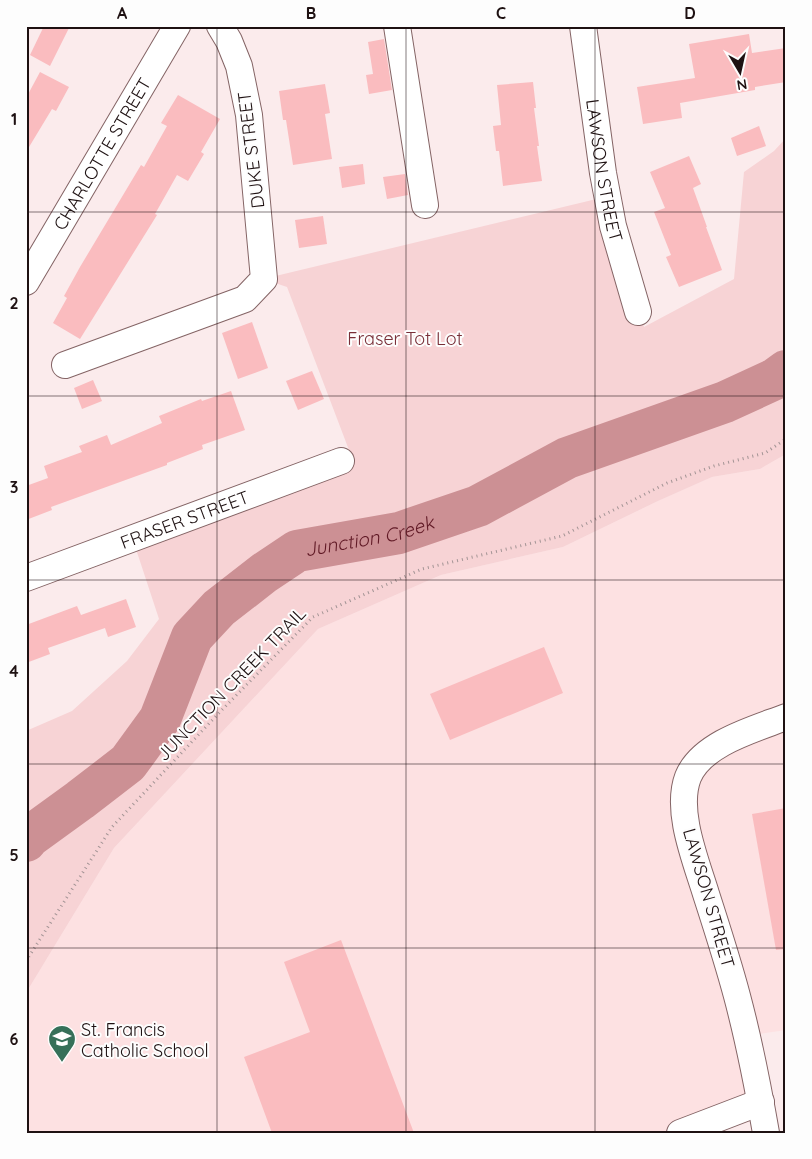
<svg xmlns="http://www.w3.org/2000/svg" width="812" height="1159" font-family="Quicksand,sans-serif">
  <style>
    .built { fill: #fde1e2 }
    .green { fill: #f7d3d5 }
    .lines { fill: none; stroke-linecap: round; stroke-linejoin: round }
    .river { stroke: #cc9094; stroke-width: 42 }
    .building { fill: #fabcbf }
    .minor-casing { stroke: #846465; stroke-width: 28 }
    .path { stroke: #a39495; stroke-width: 3; stroke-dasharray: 1 4; stroke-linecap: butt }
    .minor { stroke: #fff; stroke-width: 26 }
    .grid { fill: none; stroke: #1e1112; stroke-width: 1; stroke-opacity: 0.55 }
    .labels { text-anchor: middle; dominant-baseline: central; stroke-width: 4; stroke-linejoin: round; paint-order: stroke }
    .street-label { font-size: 18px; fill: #1e1112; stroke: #fdfdfd }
    .park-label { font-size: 18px; fill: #792f38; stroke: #fdfdfd }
    .poi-label { font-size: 18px; fill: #1e1112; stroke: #fdfdfd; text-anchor: start }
    .water-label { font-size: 19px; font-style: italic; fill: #601925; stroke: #fdfdfd }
    .neatline { fill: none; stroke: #1e1112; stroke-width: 2 }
    .grid-label { font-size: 16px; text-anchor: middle; font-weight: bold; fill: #1e1112 }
  </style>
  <rect width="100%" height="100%" fill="#fbebec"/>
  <path class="built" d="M 786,454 L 786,1030 L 746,1036 L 759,1104 L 684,1133 L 26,1133 L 26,993 L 114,848 L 318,629 L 441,575 L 563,547 L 658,501 L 712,477 L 760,469 Z"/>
  <path class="green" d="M 786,138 L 786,454 L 760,469 L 712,477 L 658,501 L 563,547 L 441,575 L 318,629 L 114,848 L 26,993 L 26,731 L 72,711 L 127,661 L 159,619 L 133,540 L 352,458 L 287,287 L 263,279 L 609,196 L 615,225 L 644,327 L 734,279 L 744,172 L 774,151 Z"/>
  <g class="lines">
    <path class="river" id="s1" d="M 26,841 L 29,837 L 80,800 L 128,763 L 160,719 L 192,637 L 219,608 L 264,573 L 297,551 L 399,533 L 478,506 L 567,458 L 725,402 L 775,379 L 786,371"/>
  </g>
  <g class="building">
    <path d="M 44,26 L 70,26 L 50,66 L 30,55 Z"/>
    <path d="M 749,34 L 752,53 L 786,48 L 786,82 L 755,87 L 755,90 L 680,103 L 682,118 L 643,124 L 637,87 L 695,78 L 689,44 Z"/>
    <path d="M 384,39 L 392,90 L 369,94 L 366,75 L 373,74 L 368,42 Z"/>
    <path d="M 40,72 L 69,87 L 56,111 L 52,109 L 26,152 L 26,98 Z"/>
    <path d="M 533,82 L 536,108 L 534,108 L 539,146 L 537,146 L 542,181 L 503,186 L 499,151 L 496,151 L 493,126 L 501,125 L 497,85 Z"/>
    <path d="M 325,84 L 330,113 L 325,114 L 332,159 L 293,165 L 286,120 L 283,120 L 279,91 Z"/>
    <path d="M 178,95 L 220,119 L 201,152 L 204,154 L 188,181 L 177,175 L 155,214 L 157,215 L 80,339 L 53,323 L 67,298 L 64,296 L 80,267 L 141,165 L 144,167 L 167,126 L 161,123 Z"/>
    <path d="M 759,126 L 766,146 L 737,156 L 731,138 Z"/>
    <path d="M 689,156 L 701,184 L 693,188 L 707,227 L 706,227 L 722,270 L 679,287 L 666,257 L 671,255 L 654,212 L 665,208 L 650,172 Z"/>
    <path d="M 363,164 L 365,184 L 342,188 L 339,167 Z"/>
    <path d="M 405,174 L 408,195 L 387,199 L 383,177 Z"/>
    <path d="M 323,216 L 327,244 L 299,248 L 295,220 Z"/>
    <path d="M 252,322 L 268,368 L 238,379 L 222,333 Z"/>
    <path d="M 312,371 L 324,399 L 298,410 L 286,381 Z"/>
    <path d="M 93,380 L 102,401 L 82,409 L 74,388 Z"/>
    <path d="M 231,391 L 245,430 L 202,445 L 203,449 L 167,463 L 167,465 L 51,507 L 52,510 L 26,520 L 26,486 L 48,478 L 44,466 L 82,452 L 79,446 L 107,435 L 111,445 L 162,423 L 159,416 L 201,399 L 202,401 Z"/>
    <path d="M 126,599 L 136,627 L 108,637 L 105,628 L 48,648 L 50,654 L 26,663 L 26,625 L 77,606 L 81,615 Z"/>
    <path d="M 544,647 L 563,693 L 450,740 L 430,694 Z"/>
    <path d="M 786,808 L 786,949 L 776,950 L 752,814 Z"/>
    <path d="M 341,940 L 414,1133 L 272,1133 L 244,1057 L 310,1032 L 284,962 Z"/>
  </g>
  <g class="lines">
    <defs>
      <g id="minor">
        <path d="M 397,26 L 425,205"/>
        <path id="s2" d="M 583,26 L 603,173 L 613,226 L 638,312"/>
        <path id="s3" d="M 26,282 L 177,26"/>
        <path d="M 65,365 L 245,299 L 264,279 L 249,115 L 239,66 L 229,41 L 220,26"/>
        <path id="s4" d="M 26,578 L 341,461"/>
        <path d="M 680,1133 L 761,1102"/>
        <path d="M 766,1133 C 758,1087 749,1041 737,996 C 728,962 717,928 706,894 C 696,861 675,811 688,777 C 702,743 755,729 786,717"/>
      </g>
    </defs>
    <use href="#minor" class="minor-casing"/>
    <path class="path" d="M 26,961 L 112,827 L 217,715 L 313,617 L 422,569 L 562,536 L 667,483 L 714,466 L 765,453 L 786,439"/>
    <use href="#minor" class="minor"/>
  </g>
  <path class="grid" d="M 217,26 L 217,1133M 406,26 L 406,1133M 595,26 L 595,1133M 26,212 L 786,212M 26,396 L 786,396M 26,580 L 786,580M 26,764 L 786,764M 26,948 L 786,948"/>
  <defs>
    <symbol id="school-pin" viewBox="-11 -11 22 30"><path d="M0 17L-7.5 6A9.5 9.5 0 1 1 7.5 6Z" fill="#367059" stroke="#fdfdfd"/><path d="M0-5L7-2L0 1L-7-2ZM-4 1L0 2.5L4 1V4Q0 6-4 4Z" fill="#fff"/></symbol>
  </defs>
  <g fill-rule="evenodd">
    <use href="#school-pin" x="46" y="1023" width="32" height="43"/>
  </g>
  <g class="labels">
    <g class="street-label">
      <text transform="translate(251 150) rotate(-97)">DUKE STREET</text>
      <text stroke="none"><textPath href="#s3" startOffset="149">CHARLOTTE STREET</textPath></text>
      <text stroke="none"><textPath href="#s2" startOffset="146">LAWSON STREET</textPath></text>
      <text stroke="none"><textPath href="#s4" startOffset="169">FRASER STREET</textPath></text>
      <text transform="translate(231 684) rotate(-46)">JUNCTION CREEK TRAIL</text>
      <text transform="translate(709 898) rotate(74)">LAWSON STREET</text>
    </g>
    <g class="park-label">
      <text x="405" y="338">Fraser Tot Lot</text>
    </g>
    <g class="poi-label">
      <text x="81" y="1029">St. Francis<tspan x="81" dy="21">Catholic School</tspan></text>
    </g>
    <g class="water-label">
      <text stroke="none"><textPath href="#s1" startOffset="481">Junction Creek</textPath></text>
    </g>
  </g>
  <rect width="812" height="1159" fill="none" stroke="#fdfdfd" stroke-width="55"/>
  <g transform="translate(740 72) rotate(171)" stroke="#fdfdfd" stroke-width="4" paint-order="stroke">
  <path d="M0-4L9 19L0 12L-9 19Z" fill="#1e1112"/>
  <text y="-8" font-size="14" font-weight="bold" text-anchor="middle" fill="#1e1112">N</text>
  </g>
  <rect x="28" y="28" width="756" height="1104" class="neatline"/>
  <g class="grid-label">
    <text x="122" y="19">A</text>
    <text x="311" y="19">B</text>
    <text x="501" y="19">C</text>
    <text x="690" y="19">D</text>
    <text x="14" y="125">1</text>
    <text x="14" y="309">2</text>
    <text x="14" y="493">3</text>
    <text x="14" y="677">4</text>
    <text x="14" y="861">5</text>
    <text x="14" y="1045">6</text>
  </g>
</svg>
